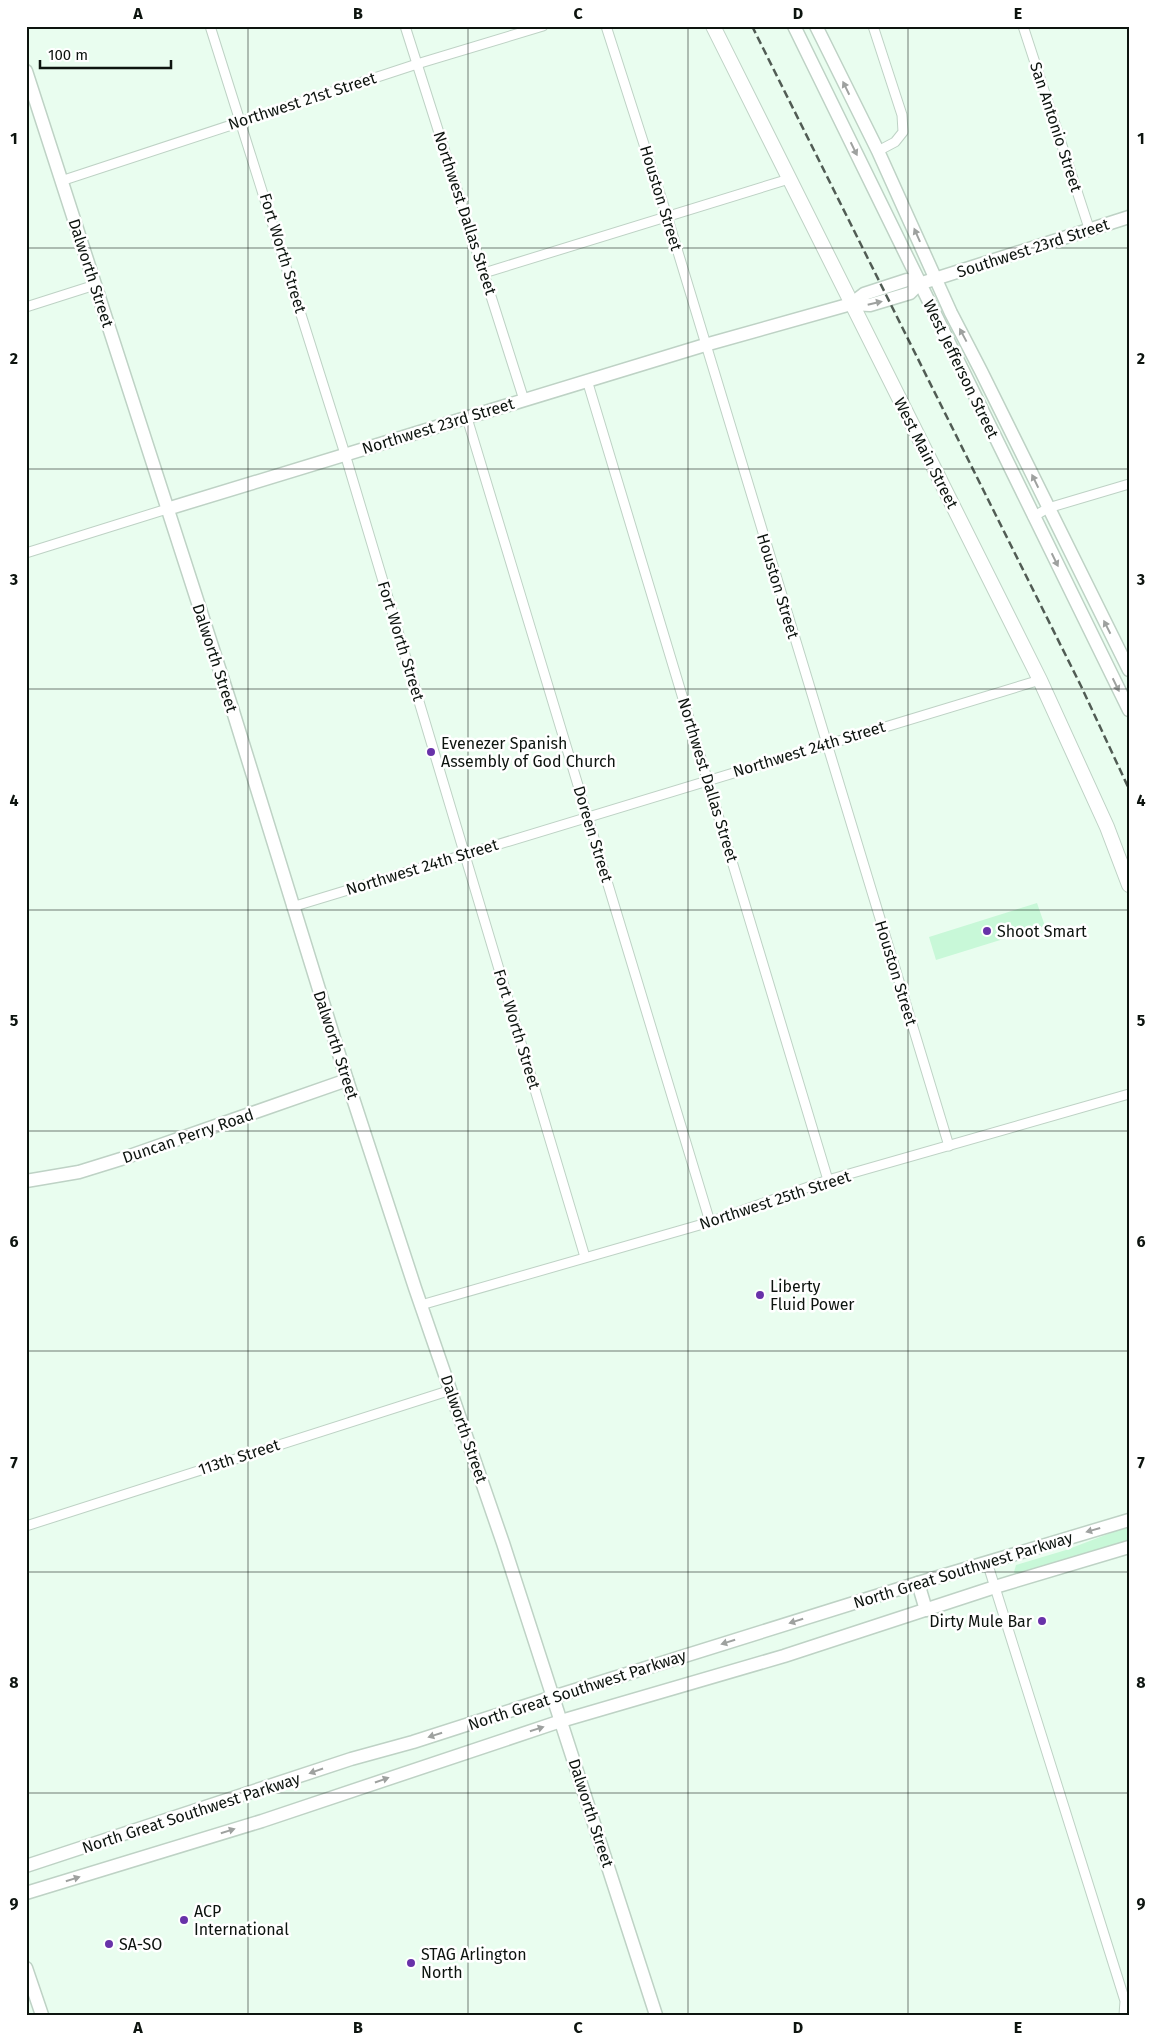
<svg xmlns="http://www.w3.org/2000/svg" width="1155" height="2041" font-family="'Fira Sans',sans-serif">
  <style>
    .green { fill: #c8f8d8 }
    .lines { fill: none; stroke-linecap: round; stroke-linejoin: round }
    .street-casing { stroke: #bed2c5; stroke-width: 11 }
    .secondary-casing { stroke: #bed2c5; stroke-width: 15 }
    .primary-casing { stroke: #bed2c5; stroke-width: 16 }
    .street { stroke: #fff; stroke-width: 9 }
    .secondary { stroke: #fff; stroke-width: 12 }
    .primary { stroke: #fff; stroke-width: 14 }
    .rail { stroke: #515c54; stroke-width: 2.5; stroke-dasharray: 8 4; stroke-linecap: butt }
    .oneway { fill: #9ea19f }
    .grid { fill: none; stroke: #0d140f; stroke-width: 1; stroke-opacity: 0.55 }
    .poi-dot { fill: #6832a9; stroke: #fff; stroke-width: 2 }
    .labels { text-anchor: middle; dominant-baseline: central; stroke-width: 5; stroke-linejoin: round; paint-order: stroke }
    .street-label { font-size: 16px; fill: #0d140f; stroke: #fff }
    .poi-label { font-size: 16px; fill: #0d140f; stroke: #fff; text-anchor: start }
    .neatline { fill: none; stroke: #0d140f; stroke-width: 2 }
    .grid-label { font-size: 16px; text-anchor: middle; font-weight: bold; fill: #0d140f }
  </style>
  <rect width="100%" height="100%" fill="#e9fdef"/>
  <g class="green">
    <path d="M 1037,903 L 1045,926 L 936,960 L 929,937 Z"/>
    <path d="M 1129,1526 L 1129,1542 L 1017,1576 L 1014,1572 L 1016,1565 L 1066,1550 Z"/>
  </g>
  <g class="lines">
    <defs>
      <g id="street">
        <path d="M 210,26 L 345,454 L 585,1257"/>
        <path d="M 405,26 L 524,400"/>
        <path d="M 606,26 L 667,216 L 949,1146"/>
        <path d="M 873,26 L 902,115 L 903,132 L 895,142 L 878,151"/>
        <path d="M 1023,26 L 1089,228"/>
        <path d="M 61,181 L 417,64 L 543,26"/>
        <path d="M 484,273 L 789,179"/>
        <path d="M 26,307 L 95,285"/>
        <path d="M 587,380 L 828,1180"/>
        <path d="M 467,418 L 710,1222"/>
        <path d="M 1033,517 L 1048,508 L 1129,484"/>
        <path d="M 26,553 L 167,509"/>
        <path d="M 292,907 L 1040,680"/>
        <path d="M 421,1305 L 710,1222 L 828,1180 L 1129,1094"/>
        <path d="M 26,1526 L 451,1390"/>
        <path d="M 987,1562 L 1125,2001 L 1124,2015"/>
      </g>
      <g id="secondary">
        <path d="M 794,26 L 1129,710"/>
        <path d="M 816,26 L 878,151 L 951,313 L 981,371 L 1129,670"/>
        <path d="M 26,71 L 232,708 L 347,1080 L 415,1288 L 503,1543 L 656,2015"/>
        <path d="M 851,304 L 864,294 L 907,280 L 919,284"/>
        <path d="M 167,509 L 705,345 L 851,304 L 870,305 L 910,293 L 919,284 L 1129,217"/>
        <path d="M 26,1181 L 79,1172 L 121,1159 L 347,1080"/>
        <path d="M 918,1583 L 926,1610"/>
        <path d="M 26,1866 L 351,1759 L 413,1742 L 553,1697 L 918,1583 L 1129,1520"/>
        <path d="M 26,1893 L 262,1821 L 561,1721 L 784,1656 L 995,1587 L 1129,1547"/>
        <path d="M 26,1968 L 42,2015"/>
      </g>
      <path id="primary" d="M 713,26 L 1040,680 L 1107,827 L 1129,885"/>
    </defs>
    <use href="#street" class="street-casing"/>
    <use href="#secondary" class="secondary-casing"/>
    <use href="#primary" class="primary-casing"/>
    <use href="#street" class="street"/>
    <use href="#secondary" class="secondary"/>
    <use href="#primary" class="primary"/>
    <path class="rail" d="M 752,26 L 1081,686 L 1129,789"/>
  </g>
  <defs><path id="oneway-solid" d="M-6-.8H1V-3.2L6.5 0L1 3.2V.8H-6Z" transform="scale(1.25)"/></defs>
  <g class="oneway">
    <use href="#oneway-solid" transform="translate(846 88) rotate(-116)"/>
    <use href="#oneway-solid" transform="translate(854 149) rotate(64)"/>
    <use href="#oneway-solid" transform="translate(917 235) rotate(-114)"/>
    <use href="#oneway-solid" transform="translate(875 303) rotate(-13)"/>
    <use href="#oneway-solid" transform="translate(963 335) rotate(-118)"/>
    <use href="#oneway-solid" transform="translate(1035 481) rotate(-116)"/>
    <use href="#oneway-solid" transform="translate(1055 560) rotate(64)"/>
    <use href="#oneway-solid" transform="translate(1107 627) rotate(-117)"/>
    <use href="#oneway-solid" transform="translate(1116 685) rotate(64)"/>
    <use href="#oneway-solid" transform="translate(1093 1530) rotate(164)"/>
    <use href="#oneway-solid" transform="translate(796 1621) rotate(163)"/>
    <use href="#oneway-solid" transform="translate(728 1642) rotate(163)"/>
    <use href="#oneway-solid" transform="translate(537 1729) rotate(-18)"/>
    <use href="#oneway-solid" transform="translate(435 1735) rotate(162)"/>
    <use href="#oneway-solid" transform="translate(316 1771) rotate(161)"/>
    <use href="#oneway-solid" transform="translate(382 1780) rotate(-19)"/>
    <use href="#oneway-solid" transform="translate(228 1831) rotate(-17)"/>
    <use href="#oneway-solid" transform="translate(73 1879) rotate(-17)"/>
  </g>
  <path class="grid" d="M 248,26 L 248,2015M 468,26 L 468,2015M 688,26 L 688,2015M 908,26 L 908,2015M 26,248 L 1129,248M 26,469 L 1129,469M 26,689 L 1129,689M 26,910 L 1129,910M 26,1131 L 1129,1131M 26,1351 L 1129,1351M 26,1572 L 1129,1572M 26,1793 L 1129,1793"/>
  <g class="poi-dot">
    <circle cx="431" cy="752" r="5"/>
    <circle cx="987" cy="931" r="5"/>
    <circle cx="760" cy="1295" r="5"/>
    <circle cx="1042" cy="1621" r="5"/>
    <circle cx="184" cy="1920" r="5"/>
    <circle cx="109" cy="1944" r="5"/>
    <circle cx="411" cy="1963" r="5"/>
  </g>
  <g class="labels">
    <g class="street-label">
      <text transform="translate(302 101) rotate(-18)">Northwest 21st Street</text>
      <text transform="translate(1056 127) rotate(72)">San Antonio Street</text>
      <text transform="translate(661 198) rotate(73)">Houston Street</text>
      <text transform="translate(465 213) rotate(72)">Northwest Dallas Street</text>
      <text transform="translate(1033 248) rotate(-18)">Southwest 23rd Street</text>
      <text transform="translate(283 253) rotate(73)">Fort Worth Street</text>
      <text transform="translate(91 273) rotate(72)">Dalworth Street</text>
      <text transform="translate(961 369) rotate(64)">West Jefferson Street</text>
      <text transform="translate(438 426) rotate(-17)">Northwest 23rd Street</text>
      <text transform="translate(926 453) rotate(63)">West Main Street</text>
      <text transform="translate(778 586) rotate(73)">Houston Street</text>
      <text transform="translate(401 641) rotate(73)">Fort Worth Street</text>
      <text transform="translate(215 658) rotate(72)">Dalworth Street</text>
      <text transform="translate(809 749) rotate(-17)">Northwest 24th Street</text>
      <text transform="translate(708 780) rotate(73)">Northwest Dallas Street</text>
      <text transform="translate(593 834) rotate(73)">Doreen Street</text>
      <text transform="translate(422 867) rotate(-17)">Northwest 24th Street</text>
      <text transform="translate(896 973) rotate(73)">Houston Street</text>
      <text transform="translate(517 1029) rotate(73)">Fort Worth Street</text>
      <text transform="translate(336 1045) rotate(72)">Dalworth Street</text>
      <text transform="translate(188 1136) rotate(-19)">Duncan Perry Road</text>
      <text transform="translate(775 1200) rotate(-18)">Northwest 25th Street</text>
      <text transform="translate(464 1429) rotate(71)">Dalworth Street</text>
      <text transform="translate(239 1457) rotate(-18)">113th Street</text>
      <text transform="translate(963 1570) rotate(-17)">North Great Southwest Parkway</text>
      <text transform="translate(577 1690) rotate(-18)">North Great Southwest Parkway</text>
      <text transform="translate(191 1813) rotate(-18)">North Great Southwest Parkway</text>
      <text transform="translate(591 1813) rotate(72)">Dalworth Street</text>
    </g>
    <g class="poi-label">
      <text x="441" y="743">Evenezer Spanish<tspan x="441" dy="18">Assembly of God Church</tspan></text>
      <text x="997" y="931">Shoot Smart</text>
      <text x="770" y="1286">Liberty<tspan x="770" dy="18">Fluid Power</tspan></text>
      <text x="1032" y="1621" text-anchor="end">Dirty Mule Bar</text>
      <text x="194" y="1911">ACP<tspan x="194" dy="18">International</tspan></text>
      <text x="119" y="1944">SA-SO</text>
      <text x="421" y="1954">STAG Arlington<tspan x="421" dy="18">North</tspan></text>
    </g>
  </g>
  <rect width="1155" height="2041" fill="none" stroke="#ffffff" stroke-width="55"/>
  <path d="M40 60v8h131v-8" fill="none" stroke="#0d140f" stroke-width="2.5"/>
  <text x="48" y="60" font-size="15" fill="#0d140f" stroke="#ffffff" stroke-width="4" paint-order="stroke">100 m</text>
  <rect x="28" y="28" width="1100" height="1986" class="neatline"/>
  <g class="grid-label">
    <text x="138" y="19">A</text>
    <text x="358" y="19">B</text>
    <text x="578" y="19">C</text>
    <text x="798" y="19">D</text>
    <text x="1018" y="19">E</text>
    <text x="14" y="144">1</text>
    <text x="1141" y="144">1</text>
    <text x="14" y="364">2</text>
    <text x="1141" y="364">2</text>
    <text x="14" y="585">3</text>
    <text x="1141" y="585">3</text>
    <text x="14" y="806">4</text>
    <text x="1141" y="806">4</text>
    <text x="14" y="1026">5</text>
    <text x="1141" y="1026">5</text>
    <text x="14" y="1247">6</text>
    <text x="1141" y="1247">6</text>
    <text x="14" y="1468">7</text>
    <text x="1141" y="1468">7</text>
    <text x="14" y="1688">8</text>
    <text x="1141" y="1688">8</text>
    <text x="14" y="1909">9</text>
    <text x="1141" y="1909">9</text>
    <text x="138" y="2033">A</text>
    <text x="358" y="2033">B</text>
    <text x="578" y="2033">C</text>
    <text x="798" y="2033">D</text>
    <text x="1018" y="2033">E</text>
  </g>
</svg>
